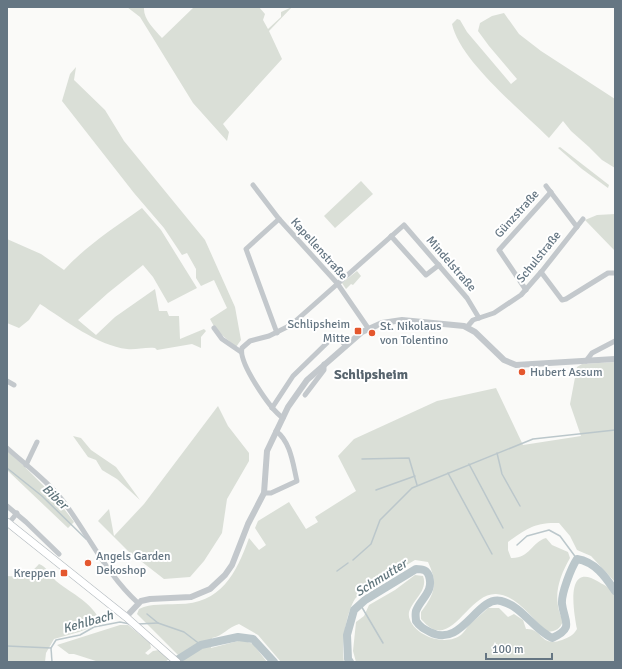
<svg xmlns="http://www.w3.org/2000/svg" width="622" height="669" font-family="Signika,sans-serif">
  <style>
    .green { fill: #dadfd7 }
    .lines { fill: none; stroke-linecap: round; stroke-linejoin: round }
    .stream { stroke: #bbc7cb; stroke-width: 1.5 }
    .river { stroke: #bbc7cb; stroke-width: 8 }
    .secondary-casing { stroke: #b3babf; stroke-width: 8 }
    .minor { stroke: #c3c8cc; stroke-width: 5 }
    .tertiary { stroke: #c3c8cc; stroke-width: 6 }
    .secondary { stroke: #fff; stroke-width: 7 }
    .poi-dot { fill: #e4572e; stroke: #fff; stroke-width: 1.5 }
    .labels { text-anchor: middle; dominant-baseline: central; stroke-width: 4; stroke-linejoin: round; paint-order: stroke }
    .street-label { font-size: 12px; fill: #657683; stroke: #fff }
    .poi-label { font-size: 12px; fill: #657683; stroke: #fff; text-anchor: start }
    .water-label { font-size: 13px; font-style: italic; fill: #60757c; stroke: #fff }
    .quarter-label { font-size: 14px; font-weight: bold; fill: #57646e; stroke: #fff }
  </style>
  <rect width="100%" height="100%" fill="#fafaf8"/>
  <g class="green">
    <path d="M 127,7 L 144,7 C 143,19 154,29 162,38 L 194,7 L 259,7 L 265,14 L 263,20 L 268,29 L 281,17 L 281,12 L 292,7 L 269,31 L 282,59 L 223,124 L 229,132 L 227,141 L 193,103 L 140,17 Z"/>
    <path d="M 504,13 L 519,34 L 541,51 L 615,99 L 615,168 L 602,160 L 589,147 L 571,131 L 563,121 L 549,138 C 521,110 460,61 452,24 L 457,19 L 460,20 L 467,32 L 511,84 L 517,79 L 489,46 L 478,31 L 480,23 L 492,16 Z"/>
    <path d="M 76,67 L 74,80 L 105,110 L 124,141 L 205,240 L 235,307 L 241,340 L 236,347 L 216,330 L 210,319 L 227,308 L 214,280 L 201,286 L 196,278 L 196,269 L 187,253 L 182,255 L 164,228 L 134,193 L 62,101 L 70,74 Z"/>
    <path d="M 560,147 L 609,185 L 608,188 L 582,169 L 558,148 Z"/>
    <path d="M 361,181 L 373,194 L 335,228 L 324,216 Z"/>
    <path d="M 142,208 L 161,230 L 197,288 L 168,303 L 153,277 L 143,265 L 108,293 L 78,320 L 96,335 L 115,317 L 155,289 L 159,311 L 167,311 L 169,316 L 179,316 L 180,339 L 204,329 L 206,331 L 201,337 L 201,348 L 192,344 L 157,350 L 155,348 C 145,347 136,350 127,349 C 98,346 65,320 40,304 L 29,320 L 19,328 L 7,323 L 7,239 L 41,254 L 64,270 C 86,246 115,227 142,208 Z"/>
    <path d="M 615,214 L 615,251 L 585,220 L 597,215 Z"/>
    <path d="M 357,271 L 361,276 L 353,285 L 351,284 L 346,289 L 342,283 Z"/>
    <path d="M 615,362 L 615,582 L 591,556 L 577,550 L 570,536 L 559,523 C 535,522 526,529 508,542 L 508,550 L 511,558 C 529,559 532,542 546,538 L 552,545 L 568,552 L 570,558 C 558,579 552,599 563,621 C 560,629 556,631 548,632 C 532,620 518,595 496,594 C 471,593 455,639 433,629 C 428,627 424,622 421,619 L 421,612 C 435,594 438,583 428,562 L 415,560 C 406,565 358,594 355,599 C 346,613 341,646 344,662 L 281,662 L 258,635 L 239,624 C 228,627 223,636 212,638 L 211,648 L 242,640 L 253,644 L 267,662 L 185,662 L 137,614 L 139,609 C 152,603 164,605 178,604 C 221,604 236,574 249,538 L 259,550 L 266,545 L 255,528 L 258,521 L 289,502 L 306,529 L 318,522 L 315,517 L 356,491 L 338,456 L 354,439 L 437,401 L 496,388 L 523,445 L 581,436 L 570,404 L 577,367 L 582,364 Z"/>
    <path d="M 218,406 L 228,426 L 249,453 L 249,461 L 227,499 L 222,533 L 204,561 L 190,577 L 164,579 L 128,551 L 98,521 L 109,509 L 114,536 L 144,504 Z"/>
    <path d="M 73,436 L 81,438 L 91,450 L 116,467 L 140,500 L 117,479 L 102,470 L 96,460 L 88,457 Z"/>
    <path d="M 7,450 C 31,473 55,495 74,522 L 68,528 L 7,470 Z"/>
    <path d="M 39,564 C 47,567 50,575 56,581 C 75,596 89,600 102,623 L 79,632 L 54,639 L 46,653 L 45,662 L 7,662 L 7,576 C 22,577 29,576 39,564 Z"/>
    <path d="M 415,575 L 423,576 C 430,594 403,605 410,620 C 417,637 447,647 462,634 C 464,632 466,629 468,626 C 474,620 482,614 488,608 L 499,608 L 508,617 L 514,614 L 523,620 L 526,629 C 543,628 540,648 562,640 C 569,637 573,636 577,629 C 574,613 564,560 599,582 C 605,586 611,587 614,595 C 617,602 615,651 615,662 L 356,662 L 353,651 L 356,622 L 364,616 L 369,605 L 395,590 Z"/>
    <path d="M 120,625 L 128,625 L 150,643 L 151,648 L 145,653 L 148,655 L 153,651 L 159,650 L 169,659 L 165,662 L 99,662 L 74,654 L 69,654 L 57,645 Z"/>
  </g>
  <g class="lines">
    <g class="stream">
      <path d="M 497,453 L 502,474 L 520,506"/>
      <path d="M 362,459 L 409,458 L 417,485"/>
      <path d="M 469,464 L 503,528"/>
      <path d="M 7,468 L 42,496 L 86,539"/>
      <path d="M 448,473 L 492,554"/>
      <path d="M 376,490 L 415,476"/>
      <path d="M 517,545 L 527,536 L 549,530 L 560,536 L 577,559"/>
      <path d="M 353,560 L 371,544 L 380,520 L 412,488 L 533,439 L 615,430"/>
      <path d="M 337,571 L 348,563"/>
      <path d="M 360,604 L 383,643"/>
      <path d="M 147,614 L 158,623 L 184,632 L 201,645"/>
      <path d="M 138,624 L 158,623"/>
      <path d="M 7,646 L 51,648 L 56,640 L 80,635 L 94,627 L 120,622 L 130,624"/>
      <path d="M 51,648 L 52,662"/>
    </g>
    <g class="river">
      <path d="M 174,662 L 201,645 L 238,637 L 253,639 L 274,662"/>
      <path d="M 350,662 L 348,659 L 347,635 L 354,610 L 365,600 L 416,569 C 423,569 427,570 429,576 C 434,592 421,598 416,611 C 415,615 416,618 416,621 C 420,627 424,629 430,632 C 462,649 477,595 501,601 C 522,606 533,629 552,638 C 575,628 564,621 562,604 C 561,594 571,568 577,559 C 595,562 605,576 615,591"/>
    </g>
    <defs>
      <path id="secondary" d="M 7,522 L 126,617 L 177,662"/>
    </defs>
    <use href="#secondary" class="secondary-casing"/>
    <g class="minor">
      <path d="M 253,185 L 279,219 L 337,283 L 368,328"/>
      <path d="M 546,186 L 577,227"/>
      <path d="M 391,236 L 426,275 L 439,265"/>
      <path d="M 541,272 L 562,300 L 566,299 L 608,273 L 615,273"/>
      <path d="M 526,290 L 499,250 L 551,192"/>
      <path d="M 467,327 L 473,320 L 494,313 L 521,295 L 542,271 L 583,219"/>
      <path d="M 214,328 L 222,339 L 241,352"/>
      <path d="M 277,333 L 246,249 L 279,219"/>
      <path d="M 586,361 L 592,353 L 615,341"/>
      <path d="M 7,381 L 14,385"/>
      <path d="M 305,395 L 324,370 L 324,364"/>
      <path d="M 272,408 L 293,376 L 333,337 L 337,336 L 346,346"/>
      <path d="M 283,418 C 270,409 238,362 242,348 L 250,341 L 269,336 L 291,325 L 404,225 L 467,298 L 479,318"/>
      <path d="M 7,448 C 27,466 50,483 66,505 C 90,538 108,576 138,603"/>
      <path d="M 26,465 L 37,442"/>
      <path d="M 264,493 L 271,493 L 297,481 C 293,465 291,442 276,431"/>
      <path d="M 7,506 L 26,522 L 59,554"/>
      <path d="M 9,523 L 17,513"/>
    </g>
    <path class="tertiary" d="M 126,617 L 141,601 L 150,599 L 191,597 L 210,589 L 225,575 L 232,565 L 248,524 L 264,493 L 267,451 L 288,407 L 307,380 L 362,332 L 382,323 L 402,320 L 464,326 L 475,332 L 504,360 L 516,365 L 615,359"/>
    <use href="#secondary" class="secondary"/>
  </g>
  <g class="poi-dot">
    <rect x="354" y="327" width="8" height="8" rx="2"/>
    <circle cx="372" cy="333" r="4"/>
    <circle cx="522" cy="372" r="4"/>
    <circle cx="88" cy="563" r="4"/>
    <rect x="60" y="569" width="8" height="8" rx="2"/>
  </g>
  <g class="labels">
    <g class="street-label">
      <text transform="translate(517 214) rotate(-48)">Günzstraße</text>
      <text transform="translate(319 249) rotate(48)">Kapellenstraße</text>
      <text transform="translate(539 257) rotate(-51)">Schulstraße</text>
      <text transform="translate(451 264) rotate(49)">Mindelstraße</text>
    </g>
    <g class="poi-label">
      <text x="350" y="324" text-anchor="end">Schlipsheim<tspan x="350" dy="14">Mitte</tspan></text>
      <text x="380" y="326">St. Nikolaus<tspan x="380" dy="14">von Tolentino</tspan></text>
      <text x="530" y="372">Hubert Assum</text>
      <text x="96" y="556">Angels Garden<tspan x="96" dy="14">Dekoshop</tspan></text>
      <text x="56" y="573" text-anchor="end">Kreppen</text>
    </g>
    <g class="water-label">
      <text transform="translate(55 497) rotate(43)">Biber</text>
      <text transform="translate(381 578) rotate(-32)">Schmutter</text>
      <text transform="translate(88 622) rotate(-16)">Kehlbach</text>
    </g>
    <g class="quarter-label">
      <text x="371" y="374">Schlipsheim</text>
    </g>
  </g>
  <rect width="622" height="669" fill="none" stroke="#657683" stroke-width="16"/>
  <path d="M486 653v6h66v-6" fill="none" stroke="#657683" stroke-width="2"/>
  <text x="492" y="653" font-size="12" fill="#657683" stroke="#ffffff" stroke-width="3" paint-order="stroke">100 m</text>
</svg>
